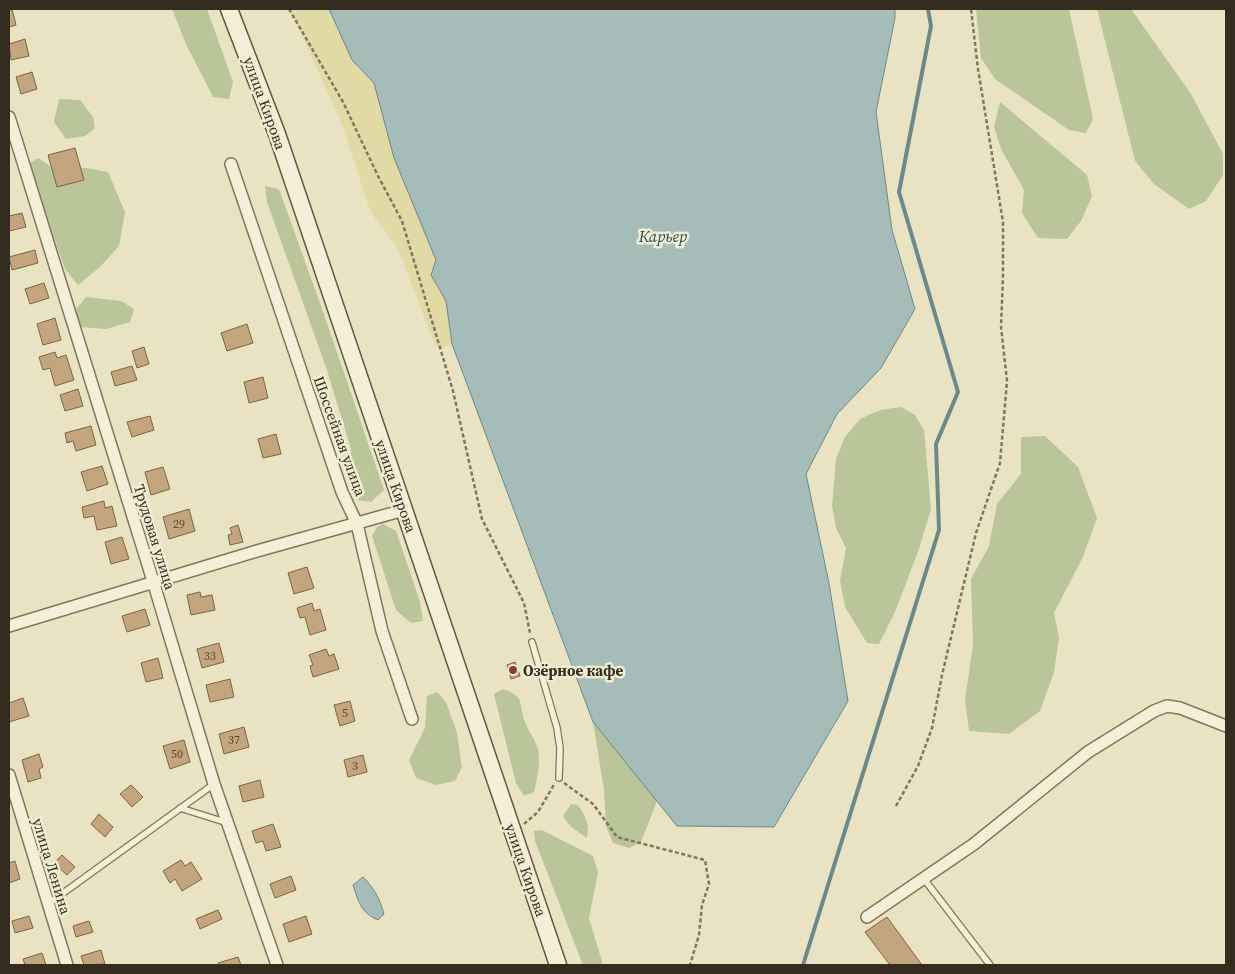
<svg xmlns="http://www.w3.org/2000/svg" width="1235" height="974" font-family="'Source Serif 4',serif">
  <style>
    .green { fill: #bac59a }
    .sand { fill: #e2daa4 }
    .water { fill: #a6bcb9; stroke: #6e8987 }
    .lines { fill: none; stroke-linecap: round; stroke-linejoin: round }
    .stream { stroke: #6e8987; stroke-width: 4 }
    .building { fill: #c3a57e; stroke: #7e6445 }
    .service-casing { stroke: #81765d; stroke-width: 8 }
    .minor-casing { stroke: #81765d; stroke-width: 14 }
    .secondary-casing { stroke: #635740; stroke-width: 19 }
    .path { stroke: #81765d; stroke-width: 2.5; stroke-dasharray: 4 2.5; stroke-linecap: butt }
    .service { stroke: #f4f0d7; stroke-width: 5.5 }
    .minor { stroke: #f4f0d7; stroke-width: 11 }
    .secondary { stroke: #f4f0d7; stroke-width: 16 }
    .poi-dot { fill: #894034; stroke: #f1edd3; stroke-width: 2 }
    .labels { text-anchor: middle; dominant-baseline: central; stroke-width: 5; stroke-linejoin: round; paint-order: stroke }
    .number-label { font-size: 12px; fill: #574a37 }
    .street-label { font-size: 15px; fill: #332c1f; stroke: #f1edd3 }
    .poi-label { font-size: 15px; font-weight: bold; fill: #332c1f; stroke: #f1edd3; text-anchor: start }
    .water-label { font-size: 16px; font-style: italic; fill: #304e51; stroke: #f1edd3 }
  </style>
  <rect width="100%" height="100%" fill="#e9e3c4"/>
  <g class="green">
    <path d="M 172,9 L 207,9 L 233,82 L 229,99 L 213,97 L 186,44 Z"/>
    <path d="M 976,9 L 1069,9 L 1093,119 L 1086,133 L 1069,130 L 995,79 L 981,58 Z"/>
    <path d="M 1097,9 L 1131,9 L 1191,94 L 1223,154 L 1223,175 L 1206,201 L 1189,209 L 1154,184 L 1135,161 Z"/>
    <path d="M 59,99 L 80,100 L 93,117 L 95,128 L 85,136 L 66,139 L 54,122 Z"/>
    <path d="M 1000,102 L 1087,175 L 1092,196 L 1081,221 L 1067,239 L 1038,238 L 1022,213 L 1024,190 L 1001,149 L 994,126 Z"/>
    <path d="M 38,158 L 55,169 L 87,168 L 108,172 L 125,212 L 119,246 L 100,267 L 78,285 L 65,269 L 28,164 Z"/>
    <path d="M 265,186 L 279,189 L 325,317 L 384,490 L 371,502 L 358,500 L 351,479 L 351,449 L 327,370 L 267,202 Z"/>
    <path d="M 86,297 L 121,301 L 134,309 L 130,322 L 106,329 L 80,327 L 76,309 Z"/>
    <path d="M 901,407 L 915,415 L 924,430 L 931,509 L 919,549 L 895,612 L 879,644 L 867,643 L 845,607 L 840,581 L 846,548 L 836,528 L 832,506 L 836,459 L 845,437 L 860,419 L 880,410 Z"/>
    <path d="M 1045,436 L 1078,467 L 1097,518 L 1083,557 L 1054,613 L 1059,638 L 1054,672 L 1040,711 L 1009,734 L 969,731 L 965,700 L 973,645 L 971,579 L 989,546 L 997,504 L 1021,474 L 1021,437 Z"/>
    <path d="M 383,524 L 396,531 L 420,602 L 423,621 L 411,623 L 396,610 L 372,536 L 377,527 Z"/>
    <path d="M 503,689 C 526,697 518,703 525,722 C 528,731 536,740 538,750 C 541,763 537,779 534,792 L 524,796 L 516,783 L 494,694 Z"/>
    <path d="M 437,692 L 446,702 L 457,733 L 462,767 L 455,781 L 436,785 L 416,778 L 409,760 L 425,728 L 427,696 Z"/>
    <path d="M 593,722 L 657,801 L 641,842 L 629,848 L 613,843 L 606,826 L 604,790 Z"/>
    <path d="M 571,804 L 578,805 C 585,815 590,825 587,838 L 570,826 L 563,816 Z"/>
    <path d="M 542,830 L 593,856 L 598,872 L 589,918 L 603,965 L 583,965 L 535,841 L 534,831 Z"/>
  </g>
  <path class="sand" d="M 290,9 L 329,9 L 352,60 L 374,83 L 394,158 L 436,260 L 431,275 L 446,301 L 452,344 L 441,349 L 435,345 L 398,249 L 389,236 L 378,223 L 369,208 L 342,124 Z"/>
  <g class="water">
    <path d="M 329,9 L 895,9 L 895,18 L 876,112 L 892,230 L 915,309 L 881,368 L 837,414 L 806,474 L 829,583 L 848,701 L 774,827 L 677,826 L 593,722 L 452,344 L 446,301 L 431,275 L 436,260 L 394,158 L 374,83 L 352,60 Z"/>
    <path d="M 363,877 C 374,888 380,899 384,914 L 378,920 C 361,913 358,901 353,885 Z"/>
  </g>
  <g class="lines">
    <path class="stream" d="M 803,965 L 939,530 L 936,444 L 958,392 L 899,192 L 931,26 L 928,9"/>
  </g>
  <g class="building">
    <path d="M 9,9 L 12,9 L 16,25 L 9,27 Z"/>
    <path d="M 25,39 L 29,56 L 11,60 L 9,44 Z"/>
    <path d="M 32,72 L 37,89 L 21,94 L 16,77 Z"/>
    <path d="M 75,148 L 84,180 L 57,187 L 48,155 Z"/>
    <path d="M 22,213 L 26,227 L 9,231 L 9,216 Z"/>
    <path d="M 35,250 L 38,263 L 12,270 L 9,257 Z"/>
    <path d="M 44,283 L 49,298 L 30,304 L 25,289 Z"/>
    <path d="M 55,318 L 61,340 L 43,345 L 37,324 Z"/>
    <path d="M 247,324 L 253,343 L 227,351 L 221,333 Z"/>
    <path d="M 144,347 L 149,364 L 137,368 L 132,351 Z"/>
    <path d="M 55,352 L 57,358 L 66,355 L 74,380 L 55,386 L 50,368 L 43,370 L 39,357 Z"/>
    <path d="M 132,366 L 137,380 L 115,386 L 111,372 Z"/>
    <path d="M 263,377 L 268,398 L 249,403 L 244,382 Z"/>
    <path d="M 78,389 L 83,406 L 65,411 L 60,395 Z"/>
    <path d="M 150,416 L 154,430 L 132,437 L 127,422 Z"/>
    <path d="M 91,426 L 96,445 L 76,451 L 73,441 L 67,443 L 65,433 Z"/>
    <path d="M 276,434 L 281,454 L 263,458 L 258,439 Z"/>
    <path d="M 102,466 L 108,484 L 87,491 L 81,472 Z"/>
    <path d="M 163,467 L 170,489 L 151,495 L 145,472 Z"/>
    <path d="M 104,501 L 105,508 L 112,506 L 117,526 L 97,530 L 94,516 L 84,518 L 82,507 Z"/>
    <path d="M 189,509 L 195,531 L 169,539 L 163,517 Z"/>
    <path d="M 238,525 L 243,542 L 230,545 L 228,535 L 232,534 L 230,528 Z"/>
    <path d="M 122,537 L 129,559 L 111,564 L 105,542 Z"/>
    <path d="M 307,567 L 314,588 L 294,594 L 288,573 Z"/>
    <path d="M 200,592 L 201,597 L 212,595 L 215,610 L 191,615 L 187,595 Z"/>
    <path d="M 312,603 L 314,611 L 320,609 L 326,630 L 310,635 L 305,617 L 300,618 L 297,608 Z"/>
    <path d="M 145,609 L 150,625 L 127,632 L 122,616 Z"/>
    <path d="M 219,643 L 224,662 L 202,668 L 197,649 Z"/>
    <path d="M 326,649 L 329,656 L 334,654 L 339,669 L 313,677 L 310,666 L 313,665 L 309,655 Z"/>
    <path d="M 158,658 L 163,678 L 146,682 L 141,663 Z"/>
    <path d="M 515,662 L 520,676 L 511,679 L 507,665 Z"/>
    <path d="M 230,679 L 234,697 L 210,702 L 206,685 Z"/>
    <path d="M 23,698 L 29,716 L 9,722 L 9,703 Z"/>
    <path d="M 350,701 L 355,721 L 340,726 L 334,705 Z"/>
    <path d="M 244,727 L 249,747 L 224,754 L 219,734 Z"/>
    <path d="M 184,740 L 190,762 L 170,769 L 163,746 Z"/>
    <path d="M 39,754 L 43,767 L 39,769 L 41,778 L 28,782 L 22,760 Z"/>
    <path d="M 363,755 L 367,772 L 348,777 L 344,760 Z"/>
    <path d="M 260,780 L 264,797 L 243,802 L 239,786 Z"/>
    <path d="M 131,785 L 143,797 L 132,807 L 120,794 Z"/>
    <path d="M 99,814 L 113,827 L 105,837 L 91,824 Z"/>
    <path d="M 273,824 L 281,847 L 266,851 L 263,841 L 256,843 L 252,831 Z"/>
    <path d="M 62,855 L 75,867 L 67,875 L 54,863 Z"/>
    <path d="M 181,860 L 185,866 L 191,862 L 202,879 L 182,891 L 175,879 L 170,883 L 163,871 Z"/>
    <path d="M 15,861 L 20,879 L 9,883 L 9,863 Z"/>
    <path d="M 291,876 L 296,890 L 275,898 L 270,884 Z"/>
    <path d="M 218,910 L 222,919 L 200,929 L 196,919 Z"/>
    <path d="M 29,916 L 33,928 L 15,933 L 12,921 Z"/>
    <path d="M 306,916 L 312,934 L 289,942 L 283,924 Z"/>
    <path d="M 887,917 L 922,965 L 890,965 L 865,932 Z"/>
    <path d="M 89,921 L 93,932 L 76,937 L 73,926 Z"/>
    <path d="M 101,950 L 105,964 L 84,965 L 81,956 Z"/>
    <path d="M 42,953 L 46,965 L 25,965 L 23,959 Z"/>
    <path d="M 238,957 L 241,965 L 219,965 L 218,963 Z"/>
  </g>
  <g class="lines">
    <defs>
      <g id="service">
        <path d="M 532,642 L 557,728 L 560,748 L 559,778"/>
        <path d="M 180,808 L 228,823"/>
        <path d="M 924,879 L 990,965"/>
        <path d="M 48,904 L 214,784"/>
      </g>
      <g id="minor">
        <path d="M 9,117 L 153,581 L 214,784 L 277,965"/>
        <path d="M 231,164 L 342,492 L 357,524 L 382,631 L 412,719"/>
        <path d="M 9,626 L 257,551 L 404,510"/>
        <path d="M 9,775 L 67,965"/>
        <path d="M 867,917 L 974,844 L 1088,752 L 1154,711 L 1167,706 L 1180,708 L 1226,726"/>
      </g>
      <path id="secondary" d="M 229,9 L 277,134 L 558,965"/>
    </defs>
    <use href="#service" class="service-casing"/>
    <use href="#minor" class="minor-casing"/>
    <use href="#secondary" class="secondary-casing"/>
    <g class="path">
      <path d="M 289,9 L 343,102 L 378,176 L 402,221 L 453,391 L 482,519 L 524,603 L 530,633"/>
      <path d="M 564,783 L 593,804 L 617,837 L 705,860 L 709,884 L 702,905 L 699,935 L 690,965"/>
      <path d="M 896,806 L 918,766 L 932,728 L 942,675 L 976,533 L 1000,463 L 1007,381 L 1001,327 L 1003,276 L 1003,222 L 978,69 L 971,9"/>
      <path d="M 524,824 L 538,812 L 555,783"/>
    </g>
    <use href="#service" class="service"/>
    <use href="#minor" class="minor"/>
    <use href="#secondary" class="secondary"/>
  </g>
  <circle class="poi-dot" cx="513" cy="670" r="5"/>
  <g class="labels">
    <g class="number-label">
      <text x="179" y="524">29</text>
      <text x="210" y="656">33</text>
      <text x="345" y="713">5</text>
      <text x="234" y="740">37</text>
      <text x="177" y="754">50</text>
      <text x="355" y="766">3</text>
    </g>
    <g class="street-label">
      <text transform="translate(265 103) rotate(70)">улица Кирова</text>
      <text transform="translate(340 436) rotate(70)">Шоссейная улица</text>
      <text transform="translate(396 486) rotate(71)">улица Кирова</text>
      <text transform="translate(155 537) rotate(73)">Трудовая улица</text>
      <text transform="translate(52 866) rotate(73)">улица Ленина</text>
      <text transform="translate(526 870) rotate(71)">улица Кирова</text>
    </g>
    <g class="poi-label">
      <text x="523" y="670">Озёрное кафе</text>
    </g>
    <g class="water-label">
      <text x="663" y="236">Карьер</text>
    </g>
  </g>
  <rect width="1235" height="974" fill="none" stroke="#332c1f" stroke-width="20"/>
</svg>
